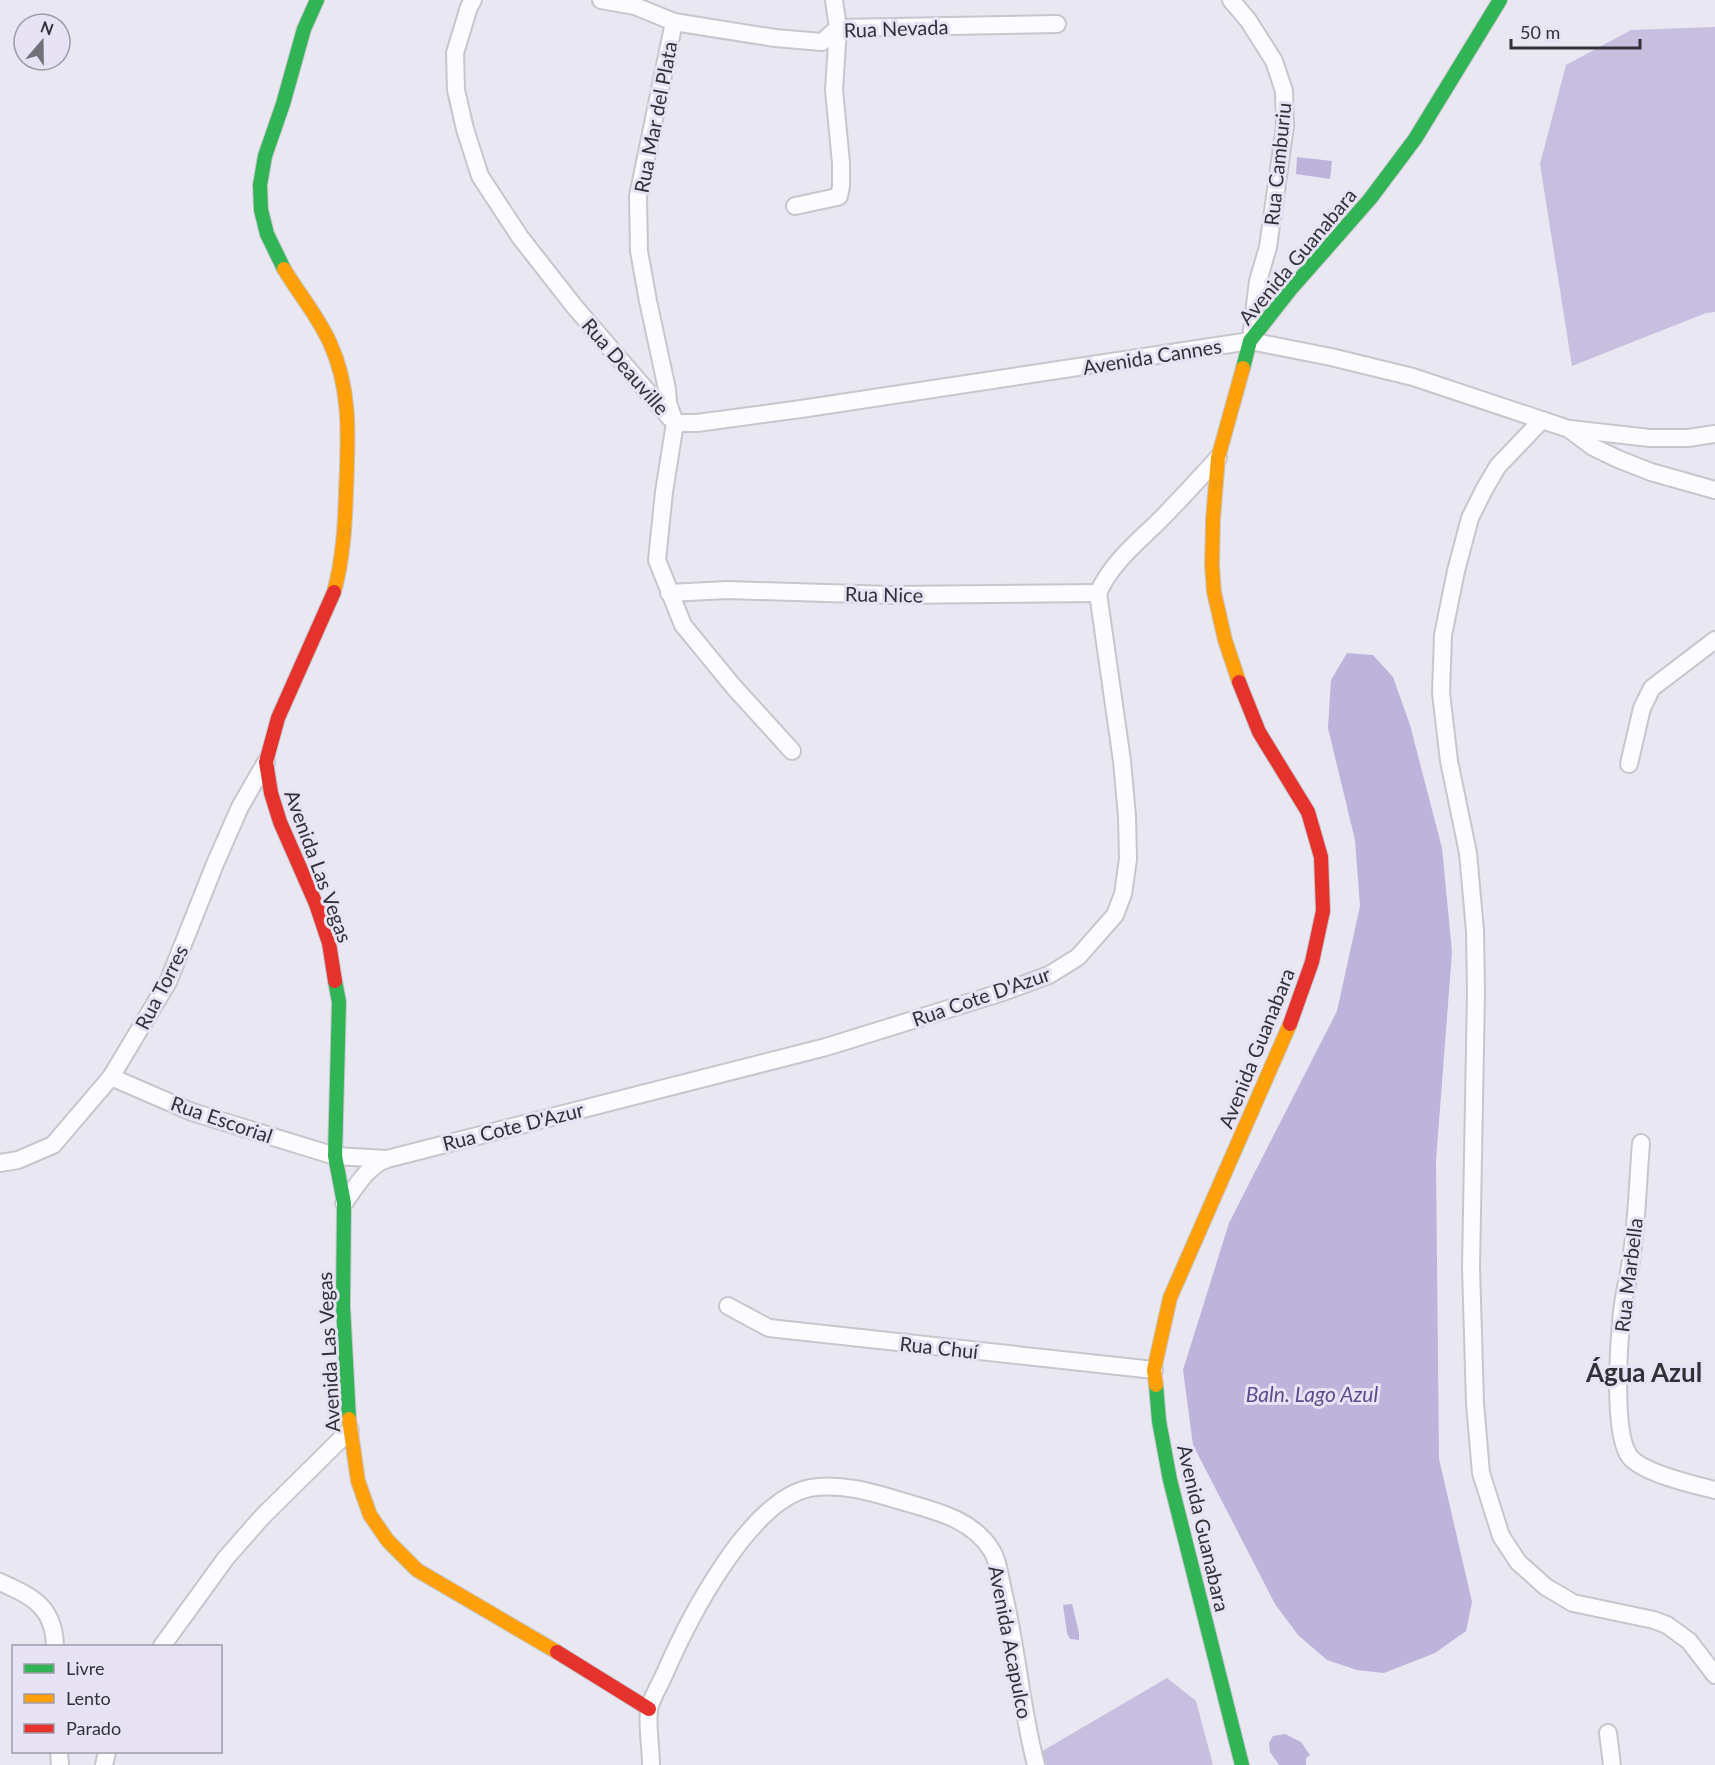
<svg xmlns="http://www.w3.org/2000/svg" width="1715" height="1765" font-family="Lato,sans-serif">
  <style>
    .forest { fill: #c7bee0 }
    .water { fill: #bdb3db }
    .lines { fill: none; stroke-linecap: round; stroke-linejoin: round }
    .street-casing { stroke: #c7c6cd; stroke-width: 20 }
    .fast-casing { stroke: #c7c6cd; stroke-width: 16 }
    .slow-casing { stroke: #c7c6cd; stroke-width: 16 }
    .jam-casing { stroke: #c7c6cd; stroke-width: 16 }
    .street { stroke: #fcfbfd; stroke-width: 16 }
    .fast { stroke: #30b455; stroke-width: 14 }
    .slow { stroke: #ff9f0a; stroke-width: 14 }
    .jam { stroke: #e5322d; stroke-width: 14 }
    .labels { text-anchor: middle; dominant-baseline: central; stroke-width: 6; stroke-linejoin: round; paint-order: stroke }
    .street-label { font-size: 20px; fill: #323138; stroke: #e7e3f5 }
    .water-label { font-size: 21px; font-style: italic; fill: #5e4a8c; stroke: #e7e3f5 }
    .district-label { font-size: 26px; font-weight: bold; fill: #323138; stroke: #e7e3f5 }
  </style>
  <rect width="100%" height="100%" fill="#e9e7f1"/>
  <g class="forest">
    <path d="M 1715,27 L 1715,312 L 1706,313 L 1572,366 L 1540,164 L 1566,65 L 1631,30 Z"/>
    <path d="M 1167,1678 L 1196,1701 L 1213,1765 L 1043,1765 L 1039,1753 Z"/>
  </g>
  <g class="water">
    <path d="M 1297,157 L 1332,161 L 1330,179 L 1296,174 Z"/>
    <path d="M 1347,653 L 1373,655 L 1393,677 L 1410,725 L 1442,848 L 1452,952 L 1436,1161 L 1439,1459 L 1472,1602 L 1466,1631 L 1435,1653 L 1384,1673 L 1357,1670 L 1327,1660 L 1298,1635 L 1275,1604 L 1193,1445 L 1183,1370 L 1229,1223 L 1337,1011 L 1360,906 L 1355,840 L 1328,728 L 1331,680 Z"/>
    <path d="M 1072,1604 L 1079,1633 L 1079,1640 L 1070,1639 L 1067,1633 L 1063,1605 Z"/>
    <path d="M 1285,1734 L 1301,1742 L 1310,1755 L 1306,1758 L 1306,1765 L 1279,1765 L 1270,1752 L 1269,1743 L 1273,1736 Z"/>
  </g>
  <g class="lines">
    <defs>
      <g id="street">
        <path d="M 473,0 L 469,7 L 455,53 L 456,90 L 465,129 L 480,176 L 520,237 L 574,306 L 670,418"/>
        <path d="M 601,0 L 635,6 L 674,22 L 775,38 L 822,42 L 838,28 L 1057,24"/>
        <path d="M 1231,0 L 1248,20 L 1274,61 L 1284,91 L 1285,126 L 1268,247 L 1258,281 L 1251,338"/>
        <path d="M 674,22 L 638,196 L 639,251 L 648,301 L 667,389 L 668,403 L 675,423 L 664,492 L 657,560 L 683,625 L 733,686 L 792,751"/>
        <path d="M 795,206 L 837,197 L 839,196 L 841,186 L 841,163 L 834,90 L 838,28 L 834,0"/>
        <path d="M 1542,420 L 1498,466 L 1485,488 L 1470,518 L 1456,571 L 1443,635 L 1441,693 L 1449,761 L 1468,853 L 1475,931 L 1476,992 L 1471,1267 L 1475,1403 L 1481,1473 L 1501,1536 L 1518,1562 L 1546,1587 L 1573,1603 L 1654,1620 L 1667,1625 L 1689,1641 L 1715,1675"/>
        <path d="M 675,423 L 697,423 L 801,409 L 1250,341 L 1331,357 L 1413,377 L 1569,429 L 1593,447 L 1618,459 L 1651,472 L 1715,490"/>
        <path d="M 1570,429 L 1650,438 L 1688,438 L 1715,434"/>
        <path d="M 669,593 L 727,590 L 890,595 L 1098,593"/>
        <path d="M 1629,764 L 1642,708 L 1652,688 L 1715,640"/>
        <path d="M 111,1077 L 192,1112 L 335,1156 L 387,1159 L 826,1047 L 1003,992 L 1049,975 L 1078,957 L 1115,915 L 1123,894 L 1128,859 L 1127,816 L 1122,761 L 1098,593 C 1111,564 1135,544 1157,523 C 1178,502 1198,480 1218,458"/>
        <path d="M 1641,1143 C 1638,1180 1637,1217 1632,1253 C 1630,1273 1624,1292 1622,1312 C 1619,1342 1612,1434 1630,1457 C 1643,1473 1694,1485 1715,1490"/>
        <path d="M 0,1163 L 18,1160 L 53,1145 L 111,1077 L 168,982 L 215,864 L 240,807 L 266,762"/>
        <path d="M 344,1203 C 355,1188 368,1165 387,1159"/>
        <path d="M 728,1306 L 769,1328 L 1154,1370"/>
        <path d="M 0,1582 C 33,1597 54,1607 55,1646"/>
        <path d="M 162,1646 L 226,1558 L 262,1517 L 350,1430"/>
        <path d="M 1608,1733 L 1612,1765"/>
        <path d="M 59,1752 L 60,1765"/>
        <path d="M 104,1765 L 107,1752"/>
        <path d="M 651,1765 C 651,1748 647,1727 649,1710 C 650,1700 661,1683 665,1673 C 688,1620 749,1500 810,1488 C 842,1482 877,1494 908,1503 C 940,1512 974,1521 992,1551 C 999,1562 1000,1579 1003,1591 C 1017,1648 1021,1708 1036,1765"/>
      </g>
      <g id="fast">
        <path d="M 284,269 L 267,234 L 261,210 L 260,185 L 265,156 L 283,104 L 304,29 L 317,0"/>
        <path d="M 1243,368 L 1250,341 L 1290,290 L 1370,199 L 1415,139 L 1500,0"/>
        <path d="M 335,981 L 339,1002 L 335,1156 L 344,1203 L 343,1306 L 349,1419"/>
        <path d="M 1156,1385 L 1159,1421 L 1170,1480 L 1242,1765"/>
      </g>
      <g id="slow">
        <path d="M 284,269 C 299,294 318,316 330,343 C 352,391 348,440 346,492 C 345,526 343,559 334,592"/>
        <path d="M 1239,682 L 1225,640 L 1214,592 L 1212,565 L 1213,519 L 1218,458 L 1243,368"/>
        <path d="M 1156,1385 L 1154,1370 L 1170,1298 L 1290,1024"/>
        <path d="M 349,1419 L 358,1481 L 370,1515 L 388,1541 L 417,1570 L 557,1652"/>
      </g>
      <g id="jam">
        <path d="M 334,592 L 278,718 L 266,762 L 271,793 L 280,822 L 316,904 L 329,943 L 335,981"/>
        <path d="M 1239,682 L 1259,732 L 1308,812 L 1321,857 L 1323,911 L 1312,962 L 1290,1024"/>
        <path d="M 557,1652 L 649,1709"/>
      </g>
    </defs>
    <use href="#street" class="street-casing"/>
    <use href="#fast" class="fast-casing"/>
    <use href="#slow" class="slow-casing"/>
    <use href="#jam" class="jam-casing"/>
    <use href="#street" class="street"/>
    <use href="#fast" class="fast"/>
    <use href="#slow" class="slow"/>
    <use href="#jam" class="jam"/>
  </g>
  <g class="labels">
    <g class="street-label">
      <text transform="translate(896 28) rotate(-2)">Rua Nevada</text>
      <text transform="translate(655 117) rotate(-79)">Rua Mar del Plata</text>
      <text transform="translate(1277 164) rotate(-84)">Rua Camburiu</text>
      <text transform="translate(1297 256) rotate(-50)">Avenida Guanabara</text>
      <text transform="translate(1152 356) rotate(-9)">Avenida Cannes</text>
      <text transform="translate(626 366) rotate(49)">Rua Deauville</text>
      <text transform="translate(884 594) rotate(1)">Rua Nice</text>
      <text transform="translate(319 866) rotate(70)">Avenida Las Vegas</text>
      <text transform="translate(161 987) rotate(-63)">Rua Torres</text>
      <text transform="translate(981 996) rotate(-19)">Rua Cote D'Azur</text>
      <text transform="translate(1256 1048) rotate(-68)">Avenida Guanabara</text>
      <text transform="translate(222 1119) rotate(19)">Rua Escorial</text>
      <text transform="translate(513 1126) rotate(-14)">Rua Cote D'Azur</text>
      <text transform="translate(1628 1275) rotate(-83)">Rua Marbella</text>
      <text transform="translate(939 1347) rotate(6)">Rua Chuí</text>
      <text transform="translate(328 1352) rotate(-93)">Avenida Las Vegas</text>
      <text transform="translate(1204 1528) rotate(77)">Avenida Guanabara</text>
      <text transform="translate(1011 1642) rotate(79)">Avenida Acapulco</text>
    </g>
    <g class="water-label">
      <text x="1312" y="1393">Baln. Lago Azul</text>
    </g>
    <g class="district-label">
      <text x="1644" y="1372">Água Azul</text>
    </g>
  </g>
  <rect x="12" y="1645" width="210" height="108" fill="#e7e3f5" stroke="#9f9ca9" stroke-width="1.5"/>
  <rect x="24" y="1664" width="30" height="9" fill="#30b455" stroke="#9f9ca9" stroke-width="1.5"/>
  <text x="66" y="1675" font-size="18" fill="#323138">Livre</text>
  <rect x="24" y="1694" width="30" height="9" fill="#ff9f0a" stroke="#9f9ca9" stroke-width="1.5"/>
  <text x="66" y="1705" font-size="18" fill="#323138">Lento</text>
  <rect x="24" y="1724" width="30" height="9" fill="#e5322d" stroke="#9f9ca9" stroke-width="1.5"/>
  <text x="66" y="1735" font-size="18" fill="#323138">Parado</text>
  <g transform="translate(42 42) rotate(20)"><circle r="28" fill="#e7e3f5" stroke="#9f9ca9" stroke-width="1.5"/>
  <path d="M0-4.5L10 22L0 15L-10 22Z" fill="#727179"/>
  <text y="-9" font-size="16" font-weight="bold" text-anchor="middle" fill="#323138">N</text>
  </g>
  <path d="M1511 39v9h129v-9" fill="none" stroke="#323138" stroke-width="3"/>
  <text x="1520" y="39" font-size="18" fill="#323138" stroke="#e7e3f5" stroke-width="4.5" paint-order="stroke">50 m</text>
</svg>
